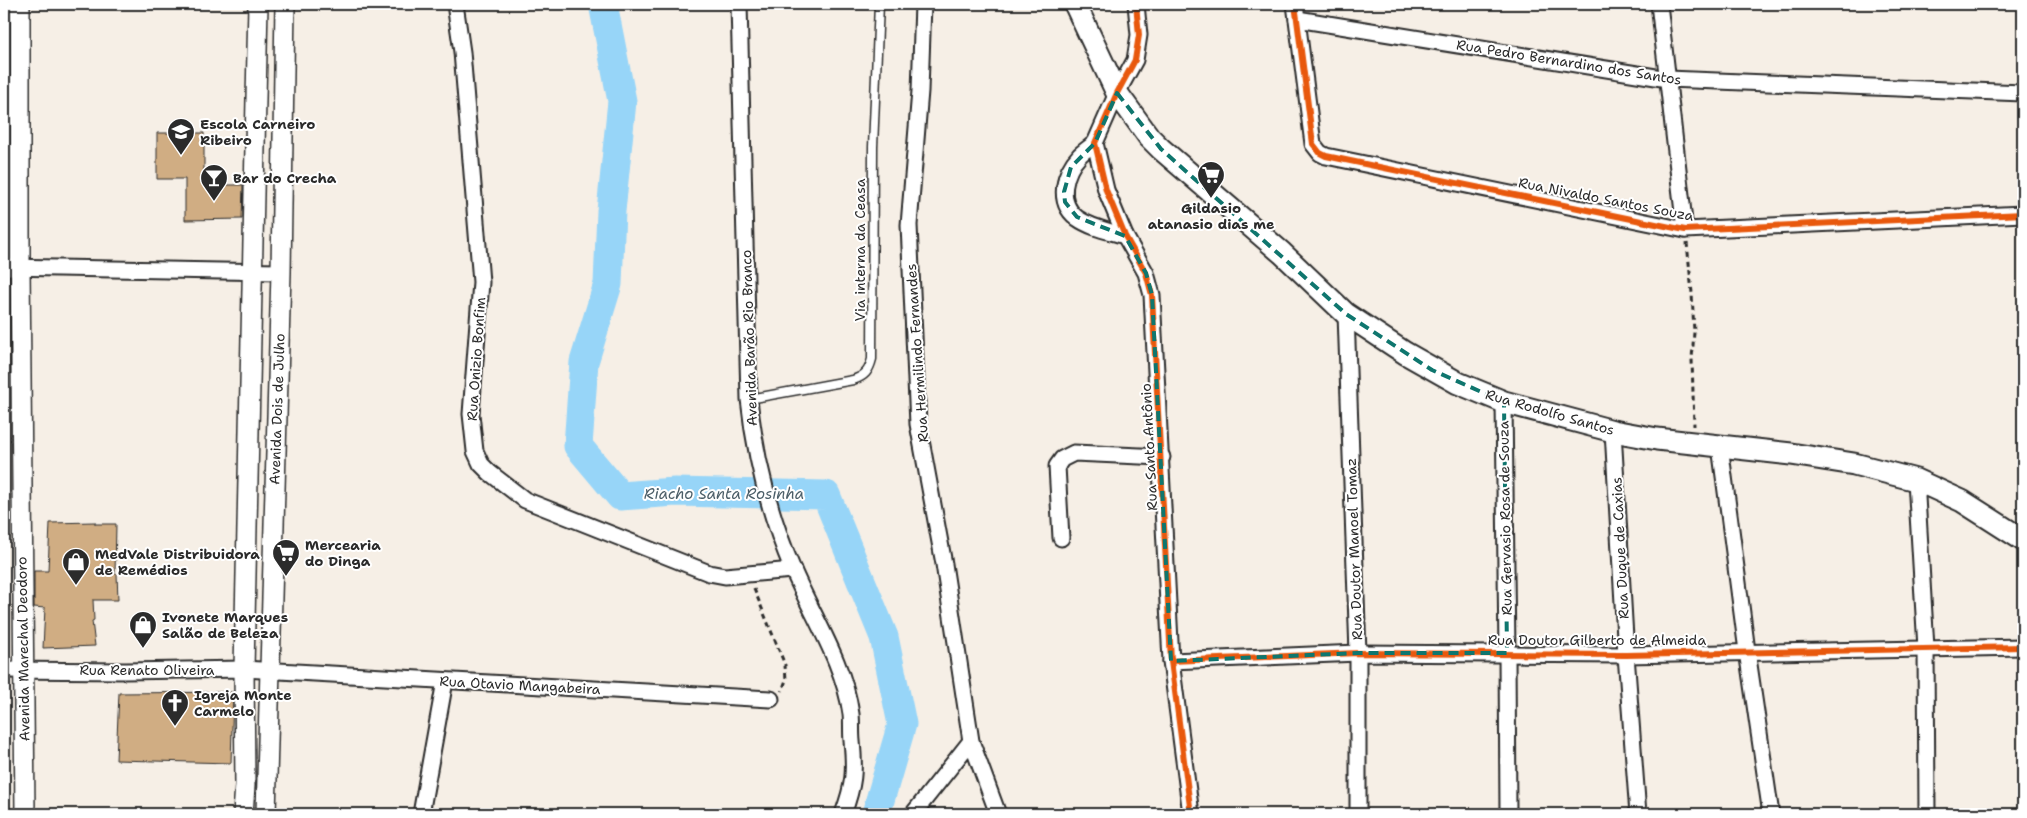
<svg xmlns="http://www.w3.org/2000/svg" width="2027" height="818" font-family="'Shantell Sans',sans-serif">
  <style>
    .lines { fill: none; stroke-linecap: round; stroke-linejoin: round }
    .river { stroke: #97d5f8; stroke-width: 29 }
    .building { fill: #d0ad83; stroke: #2b2b2b }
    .service-casing { stroke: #2b2b2b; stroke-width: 11 }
    .minor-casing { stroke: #2b2b2b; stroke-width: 19 }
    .tertiary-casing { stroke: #2b2b2b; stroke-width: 22 }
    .secondary-casing { stroke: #2b2b2b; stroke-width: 25 }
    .path { stroke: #2b2b2b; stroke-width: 3; stroke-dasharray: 5 4; stroke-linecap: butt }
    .service { stroke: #fff; stroke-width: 8 }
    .minor { stroke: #fff; stroke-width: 15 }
    .tertiary { stroke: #fff; stroke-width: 19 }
    .secondary { stroke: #fff; stroke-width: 21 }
    .cycleway-casing { stroke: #fff; stroke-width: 9 }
    .cycleway { stroke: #e8590c; stroke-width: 6 }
    .marked { fill: none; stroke: #0f766e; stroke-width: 4; stroke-dasharray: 10 6; stroke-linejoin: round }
    .labels { text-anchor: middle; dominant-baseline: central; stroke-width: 4; stroke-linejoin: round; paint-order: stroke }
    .street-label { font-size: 14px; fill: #2b2b2b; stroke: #fff }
    .poi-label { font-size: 14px; font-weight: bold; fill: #2b2b2b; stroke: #fff; text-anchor: start }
    .water-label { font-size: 15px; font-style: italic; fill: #4b5e68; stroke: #fff }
  </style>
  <rect width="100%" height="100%" fill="#f6efe6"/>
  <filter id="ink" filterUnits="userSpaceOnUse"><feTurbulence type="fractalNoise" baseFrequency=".02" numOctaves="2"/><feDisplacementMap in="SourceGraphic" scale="10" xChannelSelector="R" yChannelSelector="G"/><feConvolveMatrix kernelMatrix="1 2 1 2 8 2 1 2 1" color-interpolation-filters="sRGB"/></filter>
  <g filter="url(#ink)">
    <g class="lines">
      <path class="river" d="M 603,4 L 622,101 L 611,211 L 608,284 L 584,362 L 578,446 L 620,496 L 675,492 L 826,495 L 884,637 L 902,724 L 876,814"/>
    </g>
    <g class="building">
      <path d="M 157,133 L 204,133 L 204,185 L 243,185 L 242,219 L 185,220 L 185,179 L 157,179 Z"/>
      <path d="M 95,522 L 95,524 L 116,524 L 115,574 L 117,574 L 118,600 L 93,600 L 94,620 L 92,621 L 95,646 L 43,648 L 45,608 L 34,607 L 34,571 L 48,571 L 50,523 Z"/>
      <path d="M 233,692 L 231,763 L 116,760 L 119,693 Z"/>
    </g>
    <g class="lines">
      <defs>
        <path id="service" d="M 749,399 L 853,380 C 865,376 869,371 872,359 L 873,147 L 879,4"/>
        <g id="minor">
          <path d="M 455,4 L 462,52 L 481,282 L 471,414 L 475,451 L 481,464 L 490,473 L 525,500 L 709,573 L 725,576 L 793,570"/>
          <path d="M 739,4 L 749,399 C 755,457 770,516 793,570 C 813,617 844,663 851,714 C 852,723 851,732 852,741 C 855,772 854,784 843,814"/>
          <path d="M 923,4 L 920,91 L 909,225 L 918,424 L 944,564 L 971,741 L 998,814"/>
          <path d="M 1136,4 L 1139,35 L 1135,60 L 1117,93 L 1095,143 L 1106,190 L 1125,236 L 1146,273 L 1152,295 L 1171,661 L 1191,814"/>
          <path d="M 1295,4 L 1313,144 L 1320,153 L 1326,156 L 1685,230 L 2023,214"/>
          <path d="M 1659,4 L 1685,230"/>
          <path d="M 1297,19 L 1668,79 L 2023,93"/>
          <path d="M 1095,143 C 1090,147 1084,151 1080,155 C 1064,172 1056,202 1077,218 C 1091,228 1109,231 1125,236"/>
          <path d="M 4,267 L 281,272"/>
          <path d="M 1346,314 L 1358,653 L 1358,814"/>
          <path d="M 1504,402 L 1507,653 L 1508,814"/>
          <path d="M 1613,431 L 1626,655 L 1638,814"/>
          <path d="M 1720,446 L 1747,651 L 1771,814"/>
          <path d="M 1916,480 L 1926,648 L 1927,814"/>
          <path d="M 1061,538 L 1057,466 L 1062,459 L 1074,453 L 1162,457"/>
          <path d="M 1171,661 L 1358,653 L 1626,655 L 2023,647"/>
          <path d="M 4,670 L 125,671 L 244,669 L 771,699"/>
          <path d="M 421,814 L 445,681"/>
          <path d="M 913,814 L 971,741"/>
        </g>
        <g id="tertiary">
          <path d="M 20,4 L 20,267 L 25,814"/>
          <path d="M 243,814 L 245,785 L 244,669 L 258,4"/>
          <path d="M 266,814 L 281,272 L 285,4"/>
        </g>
        <path id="secondary" d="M 1075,4 L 1117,93 L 1149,137 L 1161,149 L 1282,253 L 1346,314 L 1405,353 L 1458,383 L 1504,402 L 1613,431 L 1657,439 L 1791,454 L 1854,464 L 1916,480 L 1962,501 L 2023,540"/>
      </defs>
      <use href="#service" class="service-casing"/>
      <use href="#minor" class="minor-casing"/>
      <use href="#tertiary" class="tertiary-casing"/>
      <use href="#secondary" class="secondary-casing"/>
      <g class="path">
        <path d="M 1687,243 L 1692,293 L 1694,332 L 1692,359 L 1694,426"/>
        <path d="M 754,589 L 785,665 L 786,680 L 782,691"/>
      </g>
      <use href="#service" class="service"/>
      <use href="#minor" class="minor"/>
      <use href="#tertiary" class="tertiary"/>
      <use href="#secondary" class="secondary"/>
      <defs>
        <g id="cycleway">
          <path d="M 1136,4 L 1139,35 L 1135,60 L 1117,93 L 1095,143 L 1106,190 L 1125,236 L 1146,273 L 1152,295 L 1171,661 L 1191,814"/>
          <path d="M 1295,4 L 1313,144 L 1320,153 L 1326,156 L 1685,230 L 2023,214"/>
          <path d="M 1171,661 L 1358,653 L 1626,655 L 2023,647"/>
        </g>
      </defs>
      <use href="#cycleway" class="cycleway-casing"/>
      <use href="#cycleway" class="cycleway"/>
    </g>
  </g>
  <path class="marked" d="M 1117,93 L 1161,149 L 1346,314 L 1432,370 L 1504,402 L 1507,653 L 1358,653 L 1171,661 L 1152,295 L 1146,273 L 1125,236 L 1077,217 L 1065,202 L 1064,192 L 1071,167 L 1095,143 Z"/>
  <defs>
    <symbol id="school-pin" viewBox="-11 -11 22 30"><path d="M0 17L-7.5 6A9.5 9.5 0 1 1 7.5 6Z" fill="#2b2b2b" stroke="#fff"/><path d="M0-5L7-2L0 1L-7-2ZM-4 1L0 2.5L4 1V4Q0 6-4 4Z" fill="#fff"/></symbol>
    <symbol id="supermarket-pin" viewBox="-11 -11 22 30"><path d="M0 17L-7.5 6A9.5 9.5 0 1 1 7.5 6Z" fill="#2b2b2b" stroke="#fff"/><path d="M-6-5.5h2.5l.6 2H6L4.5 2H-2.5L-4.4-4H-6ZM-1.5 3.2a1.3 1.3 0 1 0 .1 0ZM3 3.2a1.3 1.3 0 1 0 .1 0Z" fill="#fff"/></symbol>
    <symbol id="bar-pin" viewBox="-11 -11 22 30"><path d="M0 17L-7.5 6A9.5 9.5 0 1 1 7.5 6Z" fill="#2b2b2b" stroke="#fff"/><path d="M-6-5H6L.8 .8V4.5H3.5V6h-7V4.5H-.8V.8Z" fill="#fff"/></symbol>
    <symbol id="shop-pin" viewBox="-11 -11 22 30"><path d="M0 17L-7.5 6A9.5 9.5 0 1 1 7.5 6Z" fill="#2b2b2b" stroke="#fff"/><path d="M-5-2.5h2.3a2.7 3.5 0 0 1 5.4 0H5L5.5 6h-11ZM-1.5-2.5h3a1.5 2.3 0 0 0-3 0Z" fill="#fff"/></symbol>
    <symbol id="church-pin" viewBox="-11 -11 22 30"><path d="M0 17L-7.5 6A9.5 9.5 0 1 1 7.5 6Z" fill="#2b2b2b" stroke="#fff"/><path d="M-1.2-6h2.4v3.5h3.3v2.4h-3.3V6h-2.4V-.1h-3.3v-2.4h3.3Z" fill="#fff"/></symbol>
  </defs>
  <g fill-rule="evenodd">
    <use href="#school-pin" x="165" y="116" width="32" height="43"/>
    <use href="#supermarket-pin" x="1195" y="159" width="32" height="43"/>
    <use href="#bar-pin" x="198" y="162" width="32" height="43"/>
    <use href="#supermarket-pin" x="270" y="537" width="32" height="43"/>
    <use href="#shop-pin" x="60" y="546" width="32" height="43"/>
    <use href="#shop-pin" x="127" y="609" width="32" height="43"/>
    <use href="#church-pin" x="159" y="687" width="32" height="43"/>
  </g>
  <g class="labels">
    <g class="street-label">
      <text transform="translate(1569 62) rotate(9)">Rua Pedro Bernardino dos Santos</text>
      <text transform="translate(1606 199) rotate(11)">Rua Nivaldo Santos Souza</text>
      <text transform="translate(860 250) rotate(-90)">Via interna da Ceasa</text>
      <text transform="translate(749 338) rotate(-92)">Avenida Barão Rio Branco</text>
      <text transform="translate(917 353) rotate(-94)">Rua Hermilindo Fernandes</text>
      <text transform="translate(476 359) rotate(-86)">Rua Onizio Bonfim</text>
      <text transform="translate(277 409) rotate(-88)">Avenida Dois de Julho</text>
      <text transform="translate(1550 412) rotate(16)">Rua Rodolfo Santos</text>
      <text transform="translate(1149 447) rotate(-93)">Rua Santo Antônio</text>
      <text transform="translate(1505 518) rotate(-91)">Rua Gervasio Rosa de Souza</text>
      <text transform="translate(1620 548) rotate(-93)">Rua Duque de Caxias</text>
      <text transform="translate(1354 549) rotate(-92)">Rua Doutor Manoel Tomaz</text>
      <text x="1597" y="640">Rua Doutor Gilberto de Almeida</text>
      <text transform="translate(23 649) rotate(-91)">Avenida Marechal Deodoro</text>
      <text x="147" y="670">Rua Renato Oliveira</text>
      <text transform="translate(520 685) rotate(3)">Rua Otavio Mangabeira</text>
    </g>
    <g class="poi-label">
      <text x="200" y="124">Escola Carneiro<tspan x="200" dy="16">Ribeiro</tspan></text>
      <text x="233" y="178">Bar do Crecha</text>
      <text x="1211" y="208" text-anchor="middle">Gildasio<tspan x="1211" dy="16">atanasio dias me</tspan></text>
      <text x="305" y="545">Mercearia<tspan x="305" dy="16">do Dinga</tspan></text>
      <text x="95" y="554">MedVale Distribuidora<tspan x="95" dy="16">de Remédios</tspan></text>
      <text x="162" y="617">Ivonete Marques<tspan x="162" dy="16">Salão de Beleza</tspan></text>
      <text x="194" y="695">Igreja Monte<tspan x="194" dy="16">Carmelo</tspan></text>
    </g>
    <g class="water-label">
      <text x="724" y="494">Riacho Santa Rosinha</text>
    </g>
  </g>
  <rect width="2027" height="818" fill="none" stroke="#fff" stroke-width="20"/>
  <rect x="10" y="10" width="2007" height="798" fill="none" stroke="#2b2b2b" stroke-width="2" filter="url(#ink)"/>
</svg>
